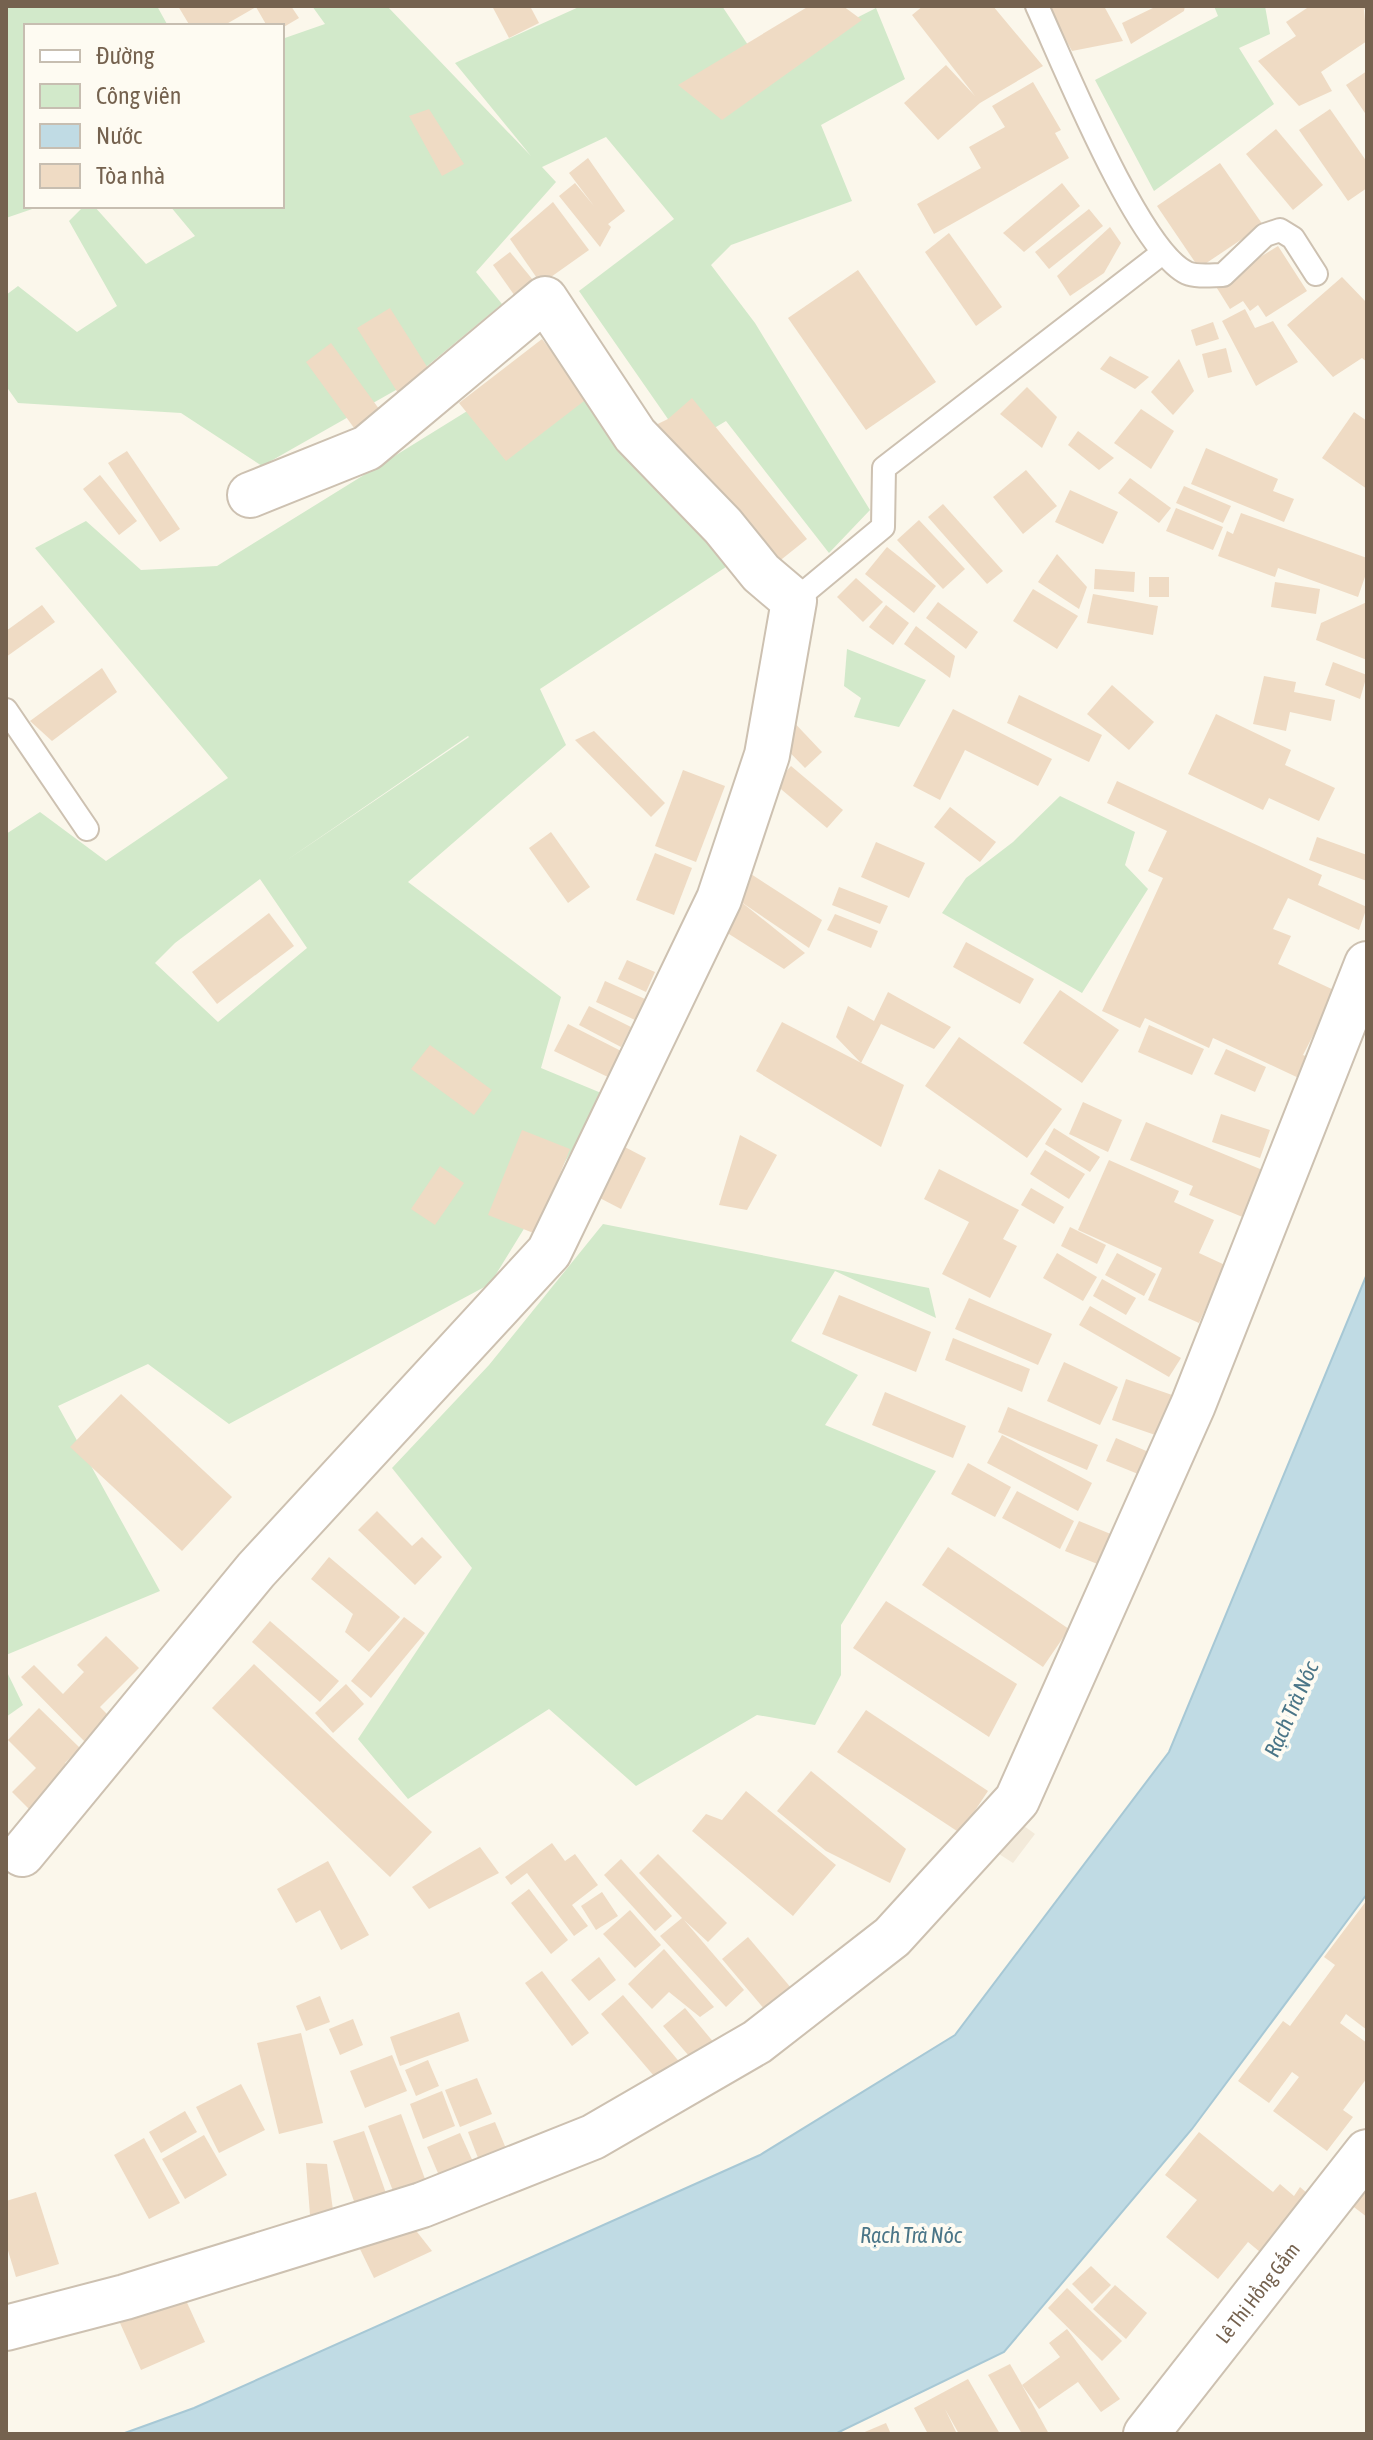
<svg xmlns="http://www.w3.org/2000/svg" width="1373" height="2440" font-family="'Asap Condensed',sans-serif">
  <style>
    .residential { fill: #f3eada }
    .green { fill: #d2e9ca; fill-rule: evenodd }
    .water { fill: #c0dbe4; stroke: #a7c8d5; stroke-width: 2 }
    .building { fill: #efdbc4 }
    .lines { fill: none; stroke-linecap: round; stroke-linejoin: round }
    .service-casing { stroke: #cdc1b1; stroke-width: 26 }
    .minor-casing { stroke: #cdc1b1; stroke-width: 48 }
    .service { stroke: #fff; stroke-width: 22 }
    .minor { stroke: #fff; stroke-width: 44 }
    .labels { text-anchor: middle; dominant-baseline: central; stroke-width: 8; stroke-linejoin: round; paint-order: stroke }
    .street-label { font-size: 20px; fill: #75624f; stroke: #fefbf2 }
    .water-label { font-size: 22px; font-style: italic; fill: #4a7587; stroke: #fefbf2 }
  </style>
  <rect width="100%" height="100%" fill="#fbf7eb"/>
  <path class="residential" d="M 1010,1816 L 1035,1834 L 1013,1863 L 985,1845 Z"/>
  <g class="green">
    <path d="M 6,6 L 157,6 L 168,26 L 26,26 L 26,206 L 41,206 L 6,218 Z"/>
    <path d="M 312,6 L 387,6 L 531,156 L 455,63 L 581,6 L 722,6 L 762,66 L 876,8 L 905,79 L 821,125 L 852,201 L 731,245 L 711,265 L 755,323 L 870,510 L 829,553 L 726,421 L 686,445 L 579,291 L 674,219 L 606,137 L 542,167 L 556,182 L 476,272 L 502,304 L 403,386 L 262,466 L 181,413 L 18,403 L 6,386 L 6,295 L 18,286 L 77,332 L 117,306 L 69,221 L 84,206 L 94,206 L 146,264 L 195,236 L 170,206 L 282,206 L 282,39 L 325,24 Z"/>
    <path d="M 1214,6 L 1265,6 L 1270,34 L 1239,48 L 1274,104 L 1154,191 L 1095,80 L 1218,16 Z"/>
    <path d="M 556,356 L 732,563 L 540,689 L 566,745 L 408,882 L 561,997 L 541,1068 L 606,1095 L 490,1284 L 229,1424 L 148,1364 L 58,1406 L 160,1591 L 6,1655 L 6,834 L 40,812 L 106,861 L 228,778 L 35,548 L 86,521 L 141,570 L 217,566 ZM 468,736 L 469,737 L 284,862 ZM 260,879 L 307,948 L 218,1022 L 155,963 L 175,943 Z"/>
    <path d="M 847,649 L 926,680 L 899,727 L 854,717 L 861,698 L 844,686 Z"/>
    <path d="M 1060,796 L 1135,832 L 1125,865 L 1148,889 L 1082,993 L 942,913 L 966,878 L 1013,842 Z"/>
    <path d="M 603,1224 L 929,1288 L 936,1318 L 835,1271 L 791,1341 L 858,1375 L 825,1425 L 936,1471 L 841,1625 L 841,1675 L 815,1725 L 757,1715 L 636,1786 L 549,1709 L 408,1799 L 358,1739 L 472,1568 L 392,1468 L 489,1365 Z"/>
    <path d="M 6,1670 L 23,1705 L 6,1717 Z"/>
  </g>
  <path class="water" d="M 1367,1274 L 1367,1894 L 1192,2129 L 1004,2352 L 835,2434 L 122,2434 L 194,2408 L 760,2155 L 955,2035 L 1169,1752 Z"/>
  <g class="building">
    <path d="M 178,6 L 291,6 L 299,18 L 282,28 L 267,26 L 256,7 L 223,26 L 190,26 Z"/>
    <path d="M 492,6 L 530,6 L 539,23 L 509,38 Z"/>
    <path d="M 809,6 L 843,6 L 862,20 L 722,120 L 678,85 Z"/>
    <path d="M 923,6 L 993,6 L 1043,66 L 980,103 L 938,140 L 904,103 L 946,65 L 975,96 L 912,15 Z"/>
    <path d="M 1047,6 L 1104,6 L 1123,41 L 1072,51 Z"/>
    <path d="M 1157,6 L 1185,6 L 1184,11 L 1131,44 L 1122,23 Z"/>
    <path d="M 1310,6 L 1367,6 L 1364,10 L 1367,41 L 1321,72 L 1332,91 L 1299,106 L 1258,61 L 1296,36 L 1286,22 Z"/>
    <path d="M 1367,71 L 1367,116 L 1346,85 Z"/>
    <path d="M 1033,82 L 1061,130 L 1055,133 L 1069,158 L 934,234 L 917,204 L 981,168 L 969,147 L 1005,127 L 992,106 Z"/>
    <path d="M 429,109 L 464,164 L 442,176 L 409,116 Z"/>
    <path d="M 1330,109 L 1367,162 L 1367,188 L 1348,201 L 1299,130 Z"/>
    <path d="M 1276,129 L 1323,185 L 1293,210 L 1246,154 Z"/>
    <path d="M 588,158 L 625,211 L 608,224 L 611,227 L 600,247 L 559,196 L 575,183 L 594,206 L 569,173 Z"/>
    <path d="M 1220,163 L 1263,225 L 1199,268 L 1157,206 Z"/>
    <path d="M 1062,183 L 1080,206 L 1024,252 L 1003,233 Z"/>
    <path d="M 553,202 L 589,250 L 541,284 L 510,239 Z"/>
    <path d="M 1089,209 L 1103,226 L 1049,269 L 1035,252 Z"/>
    <path d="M 1110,227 L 1121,243 L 1104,273 L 1070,296 L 1057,276 Z"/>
    <path d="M 949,233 L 1002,307 L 976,326 L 925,252 Z"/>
    <path d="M 1278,246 L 1307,291 L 1266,317 L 1258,305 L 1250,311 L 1243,301 L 1230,309 L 1215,285 Z"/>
    <path d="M 510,252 L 542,291 L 522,306 L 493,265 Z"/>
    <path d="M 858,270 L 936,382 L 866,430 L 788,318 Z"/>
    <path d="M 1342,277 L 1367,303 L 1367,362 L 1362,358 L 1333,377 L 1287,325 Z"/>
    <path d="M 390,308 L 448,400 L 415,420 L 357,328 Z"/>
    <path d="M 1245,309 L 1255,328 L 1273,321 L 1298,362 L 1256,386 L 1222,321 Z"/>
    <path d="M 1213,322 L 1219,339 L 1196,346 L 1191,330 Z"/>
    <path d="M 542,339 L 588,398 L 506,461 L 459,403 Z"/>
    <path d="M 331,343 L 390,424 L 365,443 L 306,362 Z"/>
    <path d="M 1226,348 L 1232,372 L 1208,378 L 1202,354 Z"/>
    <path d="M 1110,356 L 1149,377 L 1135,389 L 1100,369 Z"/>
    <path d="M 1179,359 L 1194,391 L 1173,415 L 1151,392 Z"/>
    <path d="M 1027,387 L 1057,417 L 1042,448 L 1000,414 Z"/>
    <path d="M 692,398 L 807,539 L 777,563 L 635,435 L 668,419 Z"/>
    <path d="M 1141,409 L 1174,431 L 1151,469 L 1114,443 Z"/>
    <path d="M 1354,412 L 1367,421 L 1367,489 L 1322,458 Z"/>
    <path d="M 1078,431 L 1114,458 L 1099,470 L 1068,445 Z"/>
    <path d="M 1206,448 L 1278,479 L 1273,491 L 1294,499 L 1284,522 L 1191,484 Z"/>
    <path d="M 127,451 L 180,529 L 160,542 L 108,463 Z"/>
    <path d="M 1026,470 L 1057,506 L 1023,534 L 993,497 Z"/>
    <path d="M 100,475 L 137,521 L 119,535 L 83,489 Z"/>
    <path d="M 1130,478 L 1171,508 L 1159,523 L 1118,493 Z"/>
    <path d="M 1184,486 L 1231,506 L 1223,523 L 1176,503 Z"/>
    <path d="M 1070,490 L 1118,512 L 1103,544 L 1055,522 Z"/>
    <path d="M 943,504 L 1003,571 L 987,584 L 928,517 Z"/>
    <path d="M 1176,508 L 1223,527 L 1213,550 L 1166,531 Z"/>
    <path d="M 1241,513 L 1367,558 L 1367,571 L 1358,597 L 1278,568 L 1275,577 L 1218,556 L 1227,531 L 1233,534 Z"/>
    <path d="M 919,520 L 965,569 L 943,589 L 897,540 Z"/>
    <path d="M 887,547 L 936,586 L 914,613 L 865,574 Z"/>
    <path d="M 1057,554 L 1087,587 L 1079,609 L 1038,582 Z"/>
    <path d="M 1095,569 L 1135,572 L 1134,592 L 1094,589 Z"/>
    <rect x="1149" y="577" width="20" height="20"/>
    <path d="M 856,578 L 883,602 L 863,622 L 837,597 Z"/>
    <path d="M 1275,582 L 1320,589 L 1316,614 L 1271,607 Z"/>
    <path d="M 1033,589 L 1078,616 L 1057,649 L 1013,621 Z"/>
    <path d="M 1093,594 L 1158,606 L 1153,635 L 1087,623 Z"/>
    <path d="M 938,602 L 978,632 L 966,649 L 926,618 Z"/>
    <path d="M 1367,602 L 1367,660 L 1316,640 L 1321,623 Z"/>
    <path d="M 42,605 L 55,622 L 6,657 L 6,631 Z"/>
    <path d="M 886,605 L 909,623 L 893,645 L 869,627 Z"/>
    <path d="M 916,626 L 955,656 L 950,678 L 904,644 Z"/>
    <path d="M 1333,662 L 1367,675 L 1360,699 L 1325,685 Z"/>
    <path d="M 102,668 L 117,692 L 52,741 L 30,721 Z"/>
    <path d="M 1264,676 L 1296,682 L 1294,692 L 1335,700 L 1331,721 L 1290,712 L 1286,731 L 1253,724 Z"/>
    <path d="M 1112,685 L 1154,722 L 1129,750 L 1087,714 Z"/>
    <path d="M 1019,695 L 1102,735 L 1089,762 L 1007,723 Z"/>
    <path d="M 953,709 L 1052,759 L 1038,786 L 965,750 L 940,800 L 913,786 Z"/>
    <path d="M 1216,714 L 1291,750 L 1285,765 L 1335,788 L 1319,821 L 1269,798 L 1263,810 L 1188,774 Z"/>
    <path d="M 787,715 L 822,752 L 805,768 L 769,731 Z"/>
    <path d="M 594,731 L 665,803 L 651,817 L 575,740 Z"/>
    <path d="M 791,766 L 843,810 L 827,828 L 775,784 Z"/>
    <path d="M 683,770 L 725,786 L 696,862 L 655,846 Z"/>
    <path d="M 1117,781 L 1322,875 L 1318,885 L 1367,907 L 1359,930 L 1288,898 L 1273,929 L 1291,936 L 1278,964 L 1336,991 L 1303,1055 L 1313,1059 L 1303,1080 L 1213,1038 L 1209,1048 L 1145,1018 L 1140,1028 L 1102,1011 L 1163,878 L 1148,871 L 1167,831 L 1107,803 Z"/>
    <path d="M 950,807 L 996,842 L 980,862 L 934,827 Z"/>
    <path d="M 551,832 L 590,887 L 568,903 L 529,848 Z"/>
    <path d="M 1317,837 L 1367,855 L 1367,881 L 1309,860 Z"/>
    <path d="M 876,842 L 925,863 L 909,898 L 861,877 Z"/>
    <path d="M 655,853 L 692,868 L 674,915 L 636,900 Z"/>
    <path d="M 737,865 L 822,920 L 809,948 L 722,889 Z"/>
    <path d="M 839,887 L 888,906 L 880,924 L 832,905 Z"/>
    <path d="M 740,901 L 805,953 L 784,969 L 718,927 Z"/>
    <path d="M 269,913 L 294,946 L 217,1004 L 192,972 Z"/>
    <path d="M 835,914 L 878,931 L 871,948 L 827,930 Z"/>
    <path d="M 966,942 L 1034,979 L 1020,1004 L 953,967 Z"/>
    <path d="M 627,960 L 655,972 L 646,992 L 618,979 Z"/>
    <path d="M 605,981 L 645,999 L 635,1020 L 596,1002 Z"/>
    <path d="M 1060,990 L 1119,1030 L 1082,1083 L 1023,1043 Z"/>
    <path d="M 888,992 L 951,1027 L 934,1049 L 881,1024 L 861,1063 L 836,1037 L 848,1006 L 874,1021 Z"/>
    <path d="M 589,1006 L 631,1027 L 621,1047 L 579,1025 Z"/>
    <path d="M 782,1022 L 904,1085 L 881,1147 L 756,1071 Z"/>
    <path d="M 568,1024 L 625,1053 L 612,1079 L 554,1051 Z"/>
    <path d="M 1149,1025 L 1204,1049 L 1192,1075 L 1138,1052 Z"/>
    <path d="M 959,1037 L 1062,1109 L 1027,1158 L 925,1086 Z"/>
    <path d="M 430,1045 L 492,1090 L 474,1115 L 411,1069 Z"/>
    <path d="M 1226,1049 L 1266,1067 L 1255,1092 L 1214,1074 Z"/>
    <path d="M 1083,1102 L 1122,1120 L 1108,1152 L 1069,1134 Z"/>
    <path d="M 1221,1114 L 1270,1130 L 1260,1158 L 1212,1142 Z"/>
    <path d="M 1146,1122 L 1265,1171 L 1245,1218 L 1189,1195 L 1193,1186 L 1130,1160 Z"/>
    <path d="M 1054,1128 L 1100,1157 L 1090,1172 L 1045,1144 Z"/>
    <path d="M 522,1130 L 570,1149 L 536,1234 L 488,1215 Z"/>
    <path d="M 740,1135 L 777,1155 L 747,1210 L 719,1205 Z"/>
    <path d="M 617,1143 L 646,1158 L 621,1209 L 592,1194 Z"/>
    <path d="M 1045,1150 L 1085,1174 L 1069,1199 L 1030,1174 Z"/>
    <path d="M 1109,1160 L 1179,1191 L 1174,1202 L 1214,1220 L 1199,1253 L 1225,1265 L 1199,1323 L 1148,1300 L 1162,1268 L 1078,1230 Z"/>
    <path d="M 440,1166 L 464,1183 L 435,1225 L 411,1209 Z"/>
    <path d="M 939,1169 L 1019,1210 L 1003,1239 L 1017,1246 L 990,1298 L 942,1274 L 969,1222 L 924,1199 Z"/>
    <path d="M 1031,1188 L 1064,1207 L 1054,1224 L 1021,1205 Z"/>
    <path d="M 1070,1227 L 1106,1245 L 1097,1264 L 1061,1246 Z"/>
    <path d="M 1057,1253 L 1097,1277 L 1083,1301 L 1043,1278 Z"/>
    <path d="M 1117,1253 L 1156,1274 L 1144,1296 L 1105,1275 Z"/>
    <path d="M 1102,1279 L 1136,1298 L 1126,1315 L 1093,1296 Z"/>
    <path d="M 839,1295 L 931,1332 L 916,1372 L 822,1334 Z"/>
    <path d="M 969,1298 L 1052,1334 L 1038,1365 L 955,1329 Z"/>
    <path d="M 1090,1306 L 1181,1358 L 1169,1377 L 1079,1325 Z"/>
    <path d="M 953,1338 L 1030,1369 L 1022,1392 L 945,1360 Z"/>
    <path d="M 1064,1362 L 1118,1387 L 1100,1425 L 1047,1401 Z"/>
    <path d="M 1126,1379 L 1175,1396 L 1161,1437 L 1112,1420 Z"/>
    <path d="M 885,1392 L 966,1426 L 953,1458 L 872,1425 Z"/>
    <path d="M 121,1394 L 232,1497 L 182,1551 L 70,1447 Z"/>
    <path d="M 1008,1407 L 1098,1445 L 1087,1470 L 998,1432 Z"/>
    <path d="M 1002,1435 L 1092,1483 L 1078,1511 L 987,1463 Z"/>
    <path d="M 1116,1438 L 1158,1456 L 1148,1478 L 1106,1461 Z"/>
    <path d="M 968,1463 L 1011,1487 L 995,1517 L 951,1494 Z"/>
    <path d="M 1017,1491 L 1074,1521 L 1060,1549 L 1002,1518 Z"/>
    <path d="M 377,1511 L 412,1546 L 422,1537 L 442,1557 L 415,1585 L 358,1530 Z"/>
    <path d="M 1079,1521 L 1118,1537 L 1105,1567 L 1065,1551 Z"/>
    <path d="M 948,1547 L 1069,1629 L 1043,1667 L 922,1585 Z"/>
    <path d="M 329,1557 L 400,1617 L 369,1652 L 345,1632 L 353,1614 L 311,1579 Z"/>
    <path d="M 886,1601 L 1017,1684 L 989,1737 L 853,1648 Z"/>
    <path d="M 404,1617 L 425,1633 L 371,1698 L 351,1681 Z"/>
    <path d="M 270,1621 L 339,1681 L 320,1702 L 252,1642 Z"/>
    <path d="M 106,1636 L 139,1668 L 100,1707 L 115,1722 L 90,1747 L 21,1677 L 34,1665 L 63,1694 L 84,1672 L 77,1665 Z"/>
    <path d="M 254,1664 L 432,1832 L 390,1877 L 212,1708 Z"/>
    <path d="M 346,1684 L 364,1704 L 333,1733 L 315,1713 Z"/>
    <path d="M 39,1708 L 80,1748 L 65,1763 L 73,1771 L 33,1813 L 12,1792 L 36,1768 L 8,1740 Z"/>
    <path d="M 866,1710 L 988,1791 L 960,1833 L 837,1752 Z"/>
    <path d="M 811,1771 L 906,1849 L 890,1883 L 826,1851 L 777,1811 Z"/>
    <path d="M 746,1791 L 836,1865 L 793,1916 L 692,1831 L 706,1814 L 722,1820 Z"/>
    <path d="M 552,1843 L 565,1861 L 575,1854 L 598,1885 L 572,1905 L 588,1926 L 574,1936 L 527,1873 L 511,1885 L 505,1877 Z"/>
    <path d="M 480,1847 L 499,1873 L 429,1909 L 412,1887 Z"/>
    <path d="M 658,1854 L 727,1923 L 708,1942 L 684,1920 L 744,1990 L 726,2007 L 660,1936 L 682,1918 L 639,1873 Z"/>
    <path d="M 621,1859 L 672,1916 L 655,1931 L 604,1875 Z"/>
    <path d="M 328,1861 L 369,1935 L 341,1950 L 320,1910 L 296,1923 L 277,1889 Z"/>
    <path d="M 529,1889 L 568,1940 L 551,1954 L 511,1903 Z"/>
    <path d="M 602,1892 L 618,1916 L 596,1930 L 581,1906 Z"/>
    <path d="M 1367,1900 L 1367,2030 L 1346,2014 L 1340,2023 L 1367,2043 L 1367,2078 L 1343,2110 L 1353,2117 L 1327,2151 L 1273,2111 L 1299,2077 L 1292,2072 L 1269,2103 L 1238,2081 L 1283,2021 L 1290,2026 L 1335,1965 L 1324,1957 Z"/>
    <path d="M 630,1910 L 661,1945 L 635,1968 L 603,1934 Z"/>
    <path d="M 748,1937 L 808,2008 L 782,2030 L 722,1959 Z"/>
    <path d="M 664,1949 L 714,2007 L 700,2017 L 669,1992 L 652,2009 L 628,1984 Z"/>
    <path d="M 599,1957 L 616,1980 L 589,2001 L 571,1980 Z"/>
    <path d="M 542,1971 L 589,2033 L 572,2046 L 525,1983 Z"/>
    <path d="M 623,1995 L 682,2065 L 660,2083 L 601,2014 Z"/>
    <path d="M 320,1996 L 330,2022 L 306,2031 L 296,2006 Z"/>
    <path d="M 685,2008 L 730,2062 L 709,2079 L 663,2026 Z"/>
    <path d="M 459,2012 L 469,2041 L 400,2066 L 390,2037 Z"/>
    <path d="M 353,2019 L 363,2045 L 340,2055 L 329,2029 Z"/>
    <path d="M 301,2033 L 323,2123 L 279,2134 L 257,2043 Z"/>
    <path d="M 392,2055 L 407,2091 L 365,2108 L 350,2071 Z"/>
    <path d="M 428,2060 L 439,2086 L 416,2096 L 405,2070 Z"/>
    <path d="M 477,2078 L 492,2114 L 460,2127 L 445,2090 Z"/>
    <path d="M 241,2084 L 265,2130 L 219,2153 L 196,2107 Z"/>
    <path d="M 442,2091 L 455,2126 L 423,2139 L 410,2104 Z"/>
    <path d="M 185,2111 L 197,2132 L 161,2153 L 149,2132 Z"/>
    <path d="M 401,2114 L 425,2179 L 393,2191 L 368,2126 Z"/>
    <path d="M 495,2122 L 507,2151 L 480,2163 L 468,2132 Z"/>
    <path d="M 364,2131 L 387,2196 L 356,2207 L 333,2141 Z"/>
    <path d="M 1199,2132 L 1273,2192 L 1280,2184 L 1294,2196 L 1300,2187 L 1308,2194 L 1260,2252 L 1248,2242 L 1218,2279 L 1166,2237 L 1197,2200 L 1165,2175 Z"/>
    <path d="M 460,2133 L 474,2164 L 440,2178 L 427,2147 Z"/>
    <path d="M 204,2135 L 227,2175 L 185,2199 L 162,2159 Z"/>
    <path d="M 144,2138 L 180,2203 L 149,2219 L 114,2155 Z"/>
    <path d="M 306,2163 L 327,2164 L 335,2226 L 310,2215 Z"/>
    <path d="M 1367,2174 L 1367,2217 L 1346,2201 Z"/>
    <path d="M 36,2192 L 59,2264 L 16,2277 L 6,2244 L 6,2201 Z"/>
    <path d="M 410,2223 L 432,2251 L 374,2278 L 359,2247 Z"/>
    <path d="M 1091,2266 L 1111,2285 L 1092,2304 L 1072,2284 Z"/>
    <path d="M 1115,2285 L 1147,2313 L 1126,2339 L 1093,2309 Z"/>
    <path d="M 1067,2288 L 1122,2341 L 1102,2361 L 1048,2308 Z"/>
    <path d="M 184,2296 L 205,2342 L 141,2370 L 120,2323 Z"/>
    <path d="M 1067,2329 L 1120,2399 L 1101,2412 L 1078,2382 L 1039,2409 L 1022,2385 L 1060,2357 L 1049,2343 Z"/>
    <path d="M 1010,2364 L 1022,2385 L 1049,2434 L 1022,2434 L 988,2375 Z"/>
    <path d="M 968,2379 L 1000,2434 L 959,2434 L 945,2409 L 957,2434 L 928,2434 L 914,2408 Z"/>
    <path d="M 886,2423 L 891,2434 L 860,2434 Z"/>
  </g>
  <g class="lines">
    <defs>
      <g id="service">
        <path d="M 1037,6 C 1062,60 1138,250 1187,273 C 1196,277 1213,275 1223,275 L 1265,235 L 1280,230 L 1293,238 L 1316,274"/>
        <path d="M 794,601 L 883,527 L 884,468 L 1161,254"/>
        <path d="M 6,710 L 87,829"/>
      </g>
      <g id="minor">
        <path d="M 22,1854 L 256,1570 L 549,1252 L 719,899 L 767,755 L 794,601 L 761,573 L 723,526 L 635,435 L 545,299 L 367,448 L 250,495"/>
        <path d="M 6,2328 L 125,2297 L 422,2205 L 593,2137 L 757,2042 L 892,1937 L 1017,1800 L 1193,1405 L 1367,964"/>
        <path id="s1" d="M 1146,2434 L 1367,2152"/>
      </g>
    </defs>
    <use href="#service" class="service-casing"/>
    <use href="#minor" class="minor-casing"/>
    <use href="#service" class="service"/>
    <use href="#minor" class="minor"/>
  </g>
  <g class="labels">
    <g class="street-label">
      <text stroke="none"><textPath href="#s1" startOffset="180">Lê Thị Hồng Gấm</textPath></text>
    </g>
    <g class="water-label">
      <text transform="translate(1291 1709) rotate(-66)">Rạch Trà Nóc</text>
      <text x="911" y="2235">Rạch Trà Nóc</text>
    </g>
  </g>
  <rect width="1373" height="2440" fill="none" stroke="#75624f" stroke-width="16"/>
  <rect x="24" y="24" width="260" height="184" fill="#fefbf2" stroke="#c7beb1" stroke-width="2"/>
  <rect x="40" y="50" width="40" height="12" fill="#ffffff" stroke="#c7beb1" stroke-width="2"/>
  <text x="96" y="64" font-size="24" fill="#75624f">Đường</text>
  <rect x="40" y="84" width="40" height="24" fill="#d2e9ca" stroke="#c7beb1" stroke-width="2"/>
  <text x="96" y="104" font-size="24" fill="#75624f">Công viên</text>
  <rect x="40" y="124" width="40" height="24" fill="#c0dbe4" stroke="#c7beb1" stroke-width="2"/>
  <text x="96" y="144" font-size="24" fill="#75624f">Nước</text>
  <rect x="40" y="164" width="40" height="24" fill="#efdbc4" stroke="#c7beb1" stroke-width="2"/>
  <text x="96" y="184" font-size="24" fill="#75624f">Tòa nhà</text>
</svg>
